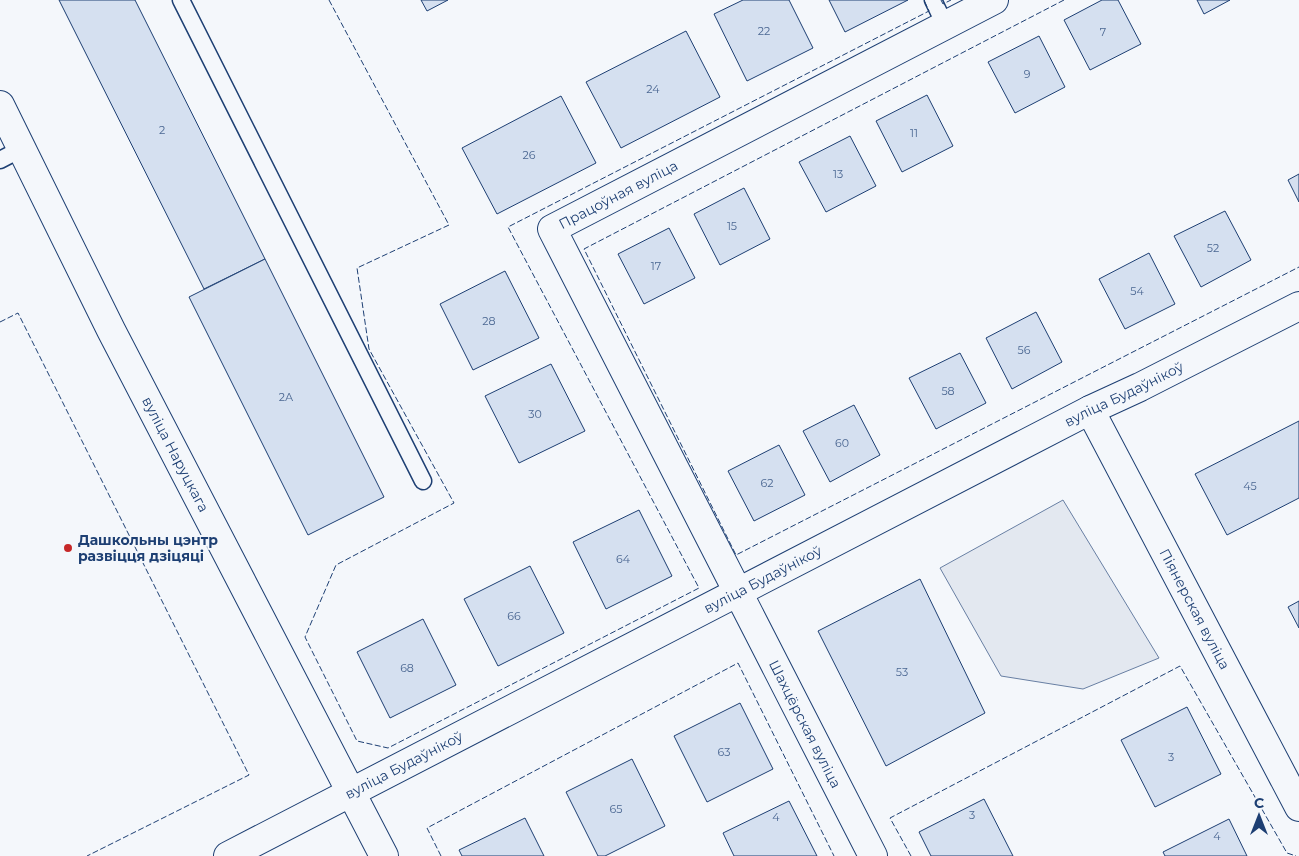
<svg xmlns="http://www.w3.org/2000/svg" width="1299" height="856" font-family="Montserrat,sans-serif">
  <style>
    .parking { fill: #e3e8f0; stroke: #687fa3 }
    .building { fill: #d5e0f0; stroke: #1d3f73 }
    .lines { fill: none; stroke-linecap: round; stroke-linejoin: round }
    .service-casing { stroke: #1d3f73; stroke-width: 19 }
    .minor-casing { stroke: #1d3f73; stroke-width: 30 }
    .tertiary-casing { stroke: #1d3f73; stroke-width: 30 }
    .service { stroke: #f4f7fb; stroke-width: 16 }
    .minor { stroke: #f4f7fb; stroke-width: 28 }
    .tertiary { stroke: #f4f7fb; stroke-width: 28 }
    .fence { stroke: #1d3f73; stroke-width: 1; stroke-dasharray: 6 2.5; stroke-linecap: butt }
    .poi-dot { fill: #c62828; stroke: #f4f7fb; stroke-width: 2 }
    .labels { text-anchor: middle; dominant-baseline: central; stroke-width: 4; stroke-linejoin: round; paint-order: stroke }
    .number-label { font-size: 11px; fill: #4b6792 }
    .street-label { font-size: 14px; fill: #1d3f73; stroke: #f4f7fb }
    .poi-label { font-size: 14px; font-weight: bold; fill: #1d3f73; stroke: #f4f7fb; text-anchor: start }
  </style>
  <rect width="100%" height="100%" fill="#f4f7fb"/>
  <path class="parking" d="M 1063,500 L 1159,658 L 1083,689 L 1001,676 L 940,568 Z"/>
  <g class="building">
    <path d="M 59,0 L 135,0 L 265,259 L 204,289 Z"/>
    <path d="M 421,0 L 448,0 L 427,11 Z"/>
    <path d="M 743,0 L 789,0 L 813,48 L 747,81 L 714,14 Z"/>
    <path d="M 829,0 L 908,0 L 845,32 Z"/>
    <path d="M 1102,0 L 1118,0 L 1141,44 L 1090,70 L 1064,20 Z"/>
    <path d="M 1197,0 L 1230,0 L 1204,14 Z"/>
    <path d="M 686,31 L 720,97 L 621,148 L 586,82 Z"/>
    <path d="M 1039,36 L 1065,87 L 1015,113 L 988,62 Z"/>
    <path d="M 927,95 L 953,146 L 902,172 L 876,121 Z"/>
    <path d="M 561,96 L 596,163 L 497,214 L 462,148 Z"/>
    <path d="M 850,136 L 876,186 L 826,212 L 799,162 Z"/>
    <path d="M 1299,174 L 1299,202 L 1288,180 Z"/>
    <path d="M 744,188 L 770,239 L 720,265 L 694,214 Z"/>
    <path d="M 1225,211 L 1251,260 L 1201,287 L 1174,236 Z"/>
    <path d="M 669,228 L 695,278 L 644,304 L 618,254 Z"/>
    <path d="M 1149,253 L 1175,304 L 1125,329 L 1099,279 Z"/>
    <path d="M 265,259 L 384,497 L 308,535 L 189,297 Z"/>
    <path d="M 505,271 L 539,338 L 473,370 L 440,304 Z"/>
    <path d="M 1036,312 L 1062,362 L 1012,389 L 986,338 Z"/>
    <path d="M 960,353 L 986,403 L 936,429 L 909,378 Z"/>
    <path d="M 551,364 L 585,431 L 519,463 L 485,396 Z"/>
    <path d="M 854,405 L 880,455 L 830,482 L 803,431 Z"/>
    <path d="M 1299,421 L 1299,498 L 1227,535 L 1195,474 Z"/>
    <path d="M 779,445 L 805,495 L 754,521 L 728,471 Z"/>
    <path d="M 639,510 L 672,576 L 606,609 L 573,542 Z"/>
    <path d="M 530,566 L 564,633 L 498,666 L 464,599 Z"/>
    <path d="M 920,579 L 985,713 L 886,766 L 818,631 Z"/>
    <path d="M 1299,601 L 1299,628 L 1288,607 Z"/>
    <path d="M 423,619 L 456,685 L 390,718 L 357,652 Z"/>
    <path d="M 740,703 L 773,769 L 707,802 L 674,736 Z"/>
    <path d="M 1187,707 L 1221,774 L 1155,807 L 1121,740 Z"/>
    <path d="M 632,759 L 665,826 L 605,856 L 598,856 L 566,792 Z"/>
    <path d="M 984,799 L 1013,856 L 931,856 L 919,832 Z"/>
    <path d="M 789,801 L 817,856 L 734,856 L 723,833 Z"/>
    <path d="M 525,818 L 544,856 L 462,856 L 459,850 Z"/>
    <path d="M 1229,819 L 1247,856 L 1165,856 L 1163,852 Z"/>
  </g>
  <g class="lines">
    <defs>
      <g id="service">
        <path d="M 181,0 L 423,481"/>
        <path d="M 933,0 L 945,25"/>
        <path d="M 0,160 L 21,149"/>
      </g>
      <g id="minor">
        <path id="s1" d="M 1090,410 L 1299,807"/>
        <path id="s2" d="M 228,856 L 1090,410 L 1140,387 L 1299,306"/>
        <path id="s3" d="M 873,856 L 552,229 L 994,0"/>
      </g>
      <g id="tertiary">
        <path id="s4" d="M 0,105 L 111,330 L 384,856"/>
      </g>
    </defs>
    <use href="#service" class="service-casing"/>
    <use href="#minor" class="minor-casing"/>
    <use href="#tertiary" class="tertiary-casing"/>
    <use href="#service" class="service"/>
    <use href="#minor" class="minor"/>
    <use href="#tertiary" class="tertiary"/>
    <g class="fence">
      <path d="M 329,0 L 449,225 L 357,268 L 369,349 L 454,503 L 336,565 L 305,637 L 357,741 L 388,748 L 699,588 L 508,227 L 929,11 L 924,0"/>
      <path d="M 941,0 L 943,4 L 951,0"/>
      <path d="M 1064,0 L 584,249 L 736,555 L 1299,267"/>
      <path d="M 0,322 L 18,313 L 249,775 L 87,856"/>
      <path d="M 441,856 L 427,828 L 738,663 L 834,856"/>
      <path d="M 911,856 L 890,818 L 1180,666 L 1287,853 L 1296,856"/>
    </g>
  </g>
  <circle class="poi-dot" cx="68" cy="548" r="5"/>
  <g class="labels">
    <g class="number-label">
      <text x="764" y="31">22</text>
      <text x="1103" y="32">7</text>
      <text x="1027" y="74">9</text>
      <text x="653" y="89">24</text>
      <text x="162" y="130">2</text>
      <text x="914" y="133">11</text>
      <text x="529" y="155">26</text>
      <text x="838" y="174">13</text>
      <text x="732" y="226">15</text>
      <text x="1213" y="248">52</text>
      <text x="656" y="266">17</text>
      <text x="1137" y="291">54</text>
      <text x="489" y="321">28</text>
      <text x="1024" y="350">56</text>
      <text x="948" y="391">58</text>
      <text x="286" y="397">2А</text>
      <text x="535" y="414">30</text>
      <text x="842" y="443">60</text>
      <text x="767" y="483">62</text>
      <text x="1250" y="486">45</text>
      <text x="623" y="559">64</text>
      <text x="514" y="616">66</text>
      <text x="407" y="668">68</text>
      <text x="902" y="672">53</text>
      <text x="724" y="752">63</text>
      <text x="1171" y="757">3</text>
      <text x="616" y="809">65</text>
      <text x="972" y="815">3</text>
      <text x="776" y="817">4</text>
      <text x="1217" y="836">4</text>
    </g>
    <g class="street-label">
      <text stroke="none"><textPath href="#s3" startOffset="779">Працоўная вуліца</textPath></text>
      <text stroke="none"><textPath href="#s2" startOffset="1008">вуліца Будаўнікоў</textPath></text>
      <text stroke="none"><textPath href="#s4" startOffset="391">вуліца Наруцкага</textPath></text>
      <text stroke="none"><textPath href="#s2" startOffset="602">вуліца Будаўнікоў</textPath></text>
      <text stroke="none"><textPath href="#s1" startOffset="225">Піянерская вуліца</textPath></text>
      <text transform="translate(805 724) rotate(63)">Шахцёрская вуліца</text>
      <text stroke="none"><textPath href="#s2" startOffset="198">вуліца Будаўнікоў</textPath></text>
    </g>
    <g class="poi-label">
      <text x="78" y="540">Дашкольны цэнтр<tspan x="78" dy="16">развіцця дзіцяці</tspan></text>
    </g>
  </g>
  <g transform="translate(1259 816)" stroke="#f4f7fb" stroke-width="4" paint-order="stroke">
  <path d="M0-4L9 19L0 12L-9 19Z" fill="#1d3f73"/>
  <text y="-8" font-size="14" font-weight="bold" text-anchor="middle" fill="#1d3f73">С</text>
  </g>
</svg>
